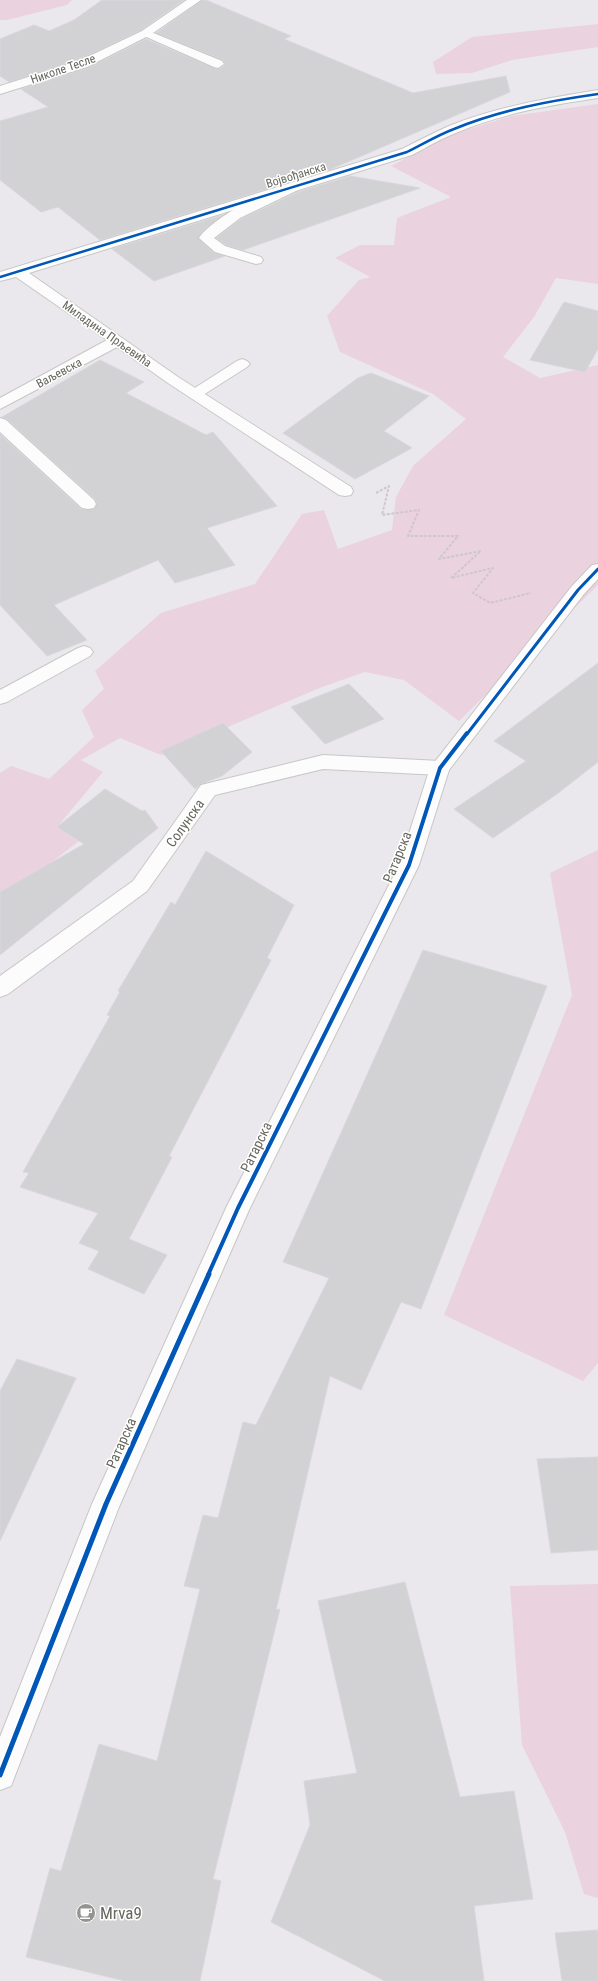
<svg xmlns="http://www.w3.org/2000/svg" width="598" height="1981" font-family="'Roboto Condensed',sans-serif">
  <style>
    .green { fill: #ead2df }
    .building { fill: #d2d1d4; stroke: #d9d7dd }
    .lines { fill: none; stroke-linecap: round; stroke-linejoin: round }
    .lane-casing { stroke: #c7c7c6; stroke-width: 2 }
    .street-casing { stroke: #c7c7c6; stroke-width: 2 }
    .secondary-casing { stroke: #c7c6c5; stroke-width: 2 }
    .path { stroke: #cec8c8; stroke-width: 2; stroke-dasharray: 3 1.5; stroke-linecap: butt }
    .lane { fill: #fcfcfc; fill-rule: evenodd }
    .street { fill: #fcfcfc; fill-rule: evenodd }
    .secondary { fill: #fcfcfc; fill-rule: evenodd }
    .cycleway-far3-casing { stroke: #fff; stroke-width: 4 }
    .cycleway-far2-casing { stroke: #fff; stroke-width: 5 }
    .cycleway-far1-casing { stroke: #fff; stroke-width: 6 }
    .cycleway-casing { stroke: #fff; stroke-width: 8 }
    .cycleway-far3 { stroke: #0057b8; stroke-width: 2.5 }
    .cycleway-far2 { stroke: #0057b8; stroke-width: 3 }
    .cycleway-far1 { stroke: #0057b8; stroke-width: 4 }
    .cycleway { stroke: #0057b8; stroke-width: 5 }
    .labels { text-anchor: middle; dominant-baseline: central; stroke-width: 3; stroke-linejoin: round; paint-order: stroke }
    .far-street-label { font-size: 12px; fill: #66675d; stroke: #fff }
    .street-label { font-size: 14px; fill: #66675d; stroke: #fff }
    .near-poi-label { font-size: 17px; fill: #66675d; stroke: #fff; text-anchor: start }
  </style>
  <rect width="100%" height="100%" fill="#eae8ed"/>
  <g class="green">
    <path d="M 0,0 L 72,0 L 67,5 L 7,20 L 0,20 Z"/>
    <path d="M 598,24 L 598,47 L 512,60 L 472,73 L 436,74 L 433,62 L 472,37 Z"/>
    <path d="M 598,104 L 598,284 L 556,278 L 534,317 L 503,357 L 540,378 L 598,365 L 598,585 L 459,721 L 404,680 L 365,672 L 322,687 L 161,755 L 120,738 L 81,760 L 103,772 L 57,827 L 79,841 L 43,869 L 0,892 L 0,773 L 11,766 L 49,779 L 94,737 L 82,710 L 104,689 L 95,671 L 161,613 L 255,584 L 302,514 L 324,510 L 338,549 L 392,530 L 396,497 L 413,466 L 466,419 L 433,394 L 340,352 L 327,316 L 359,280 L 370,277 L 335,258 L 360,245 L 394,245 L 397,218 L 451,197 L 391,166 L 454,134 L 511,116 Z"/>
    <path d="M 598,850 L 598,1363 L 583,1381 L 444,1315 L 572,995 L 550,873 Z"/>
    <path d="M 598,1584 L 598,1898 L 584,1894 L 565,1832 L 522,1745 L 510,1586 Z"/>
  </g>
  <g class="building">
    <path d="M 102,0 L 184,0 L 141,30 L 78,60 L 9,82 L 0,76 L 0,39 L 34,25 L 49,31 L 74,20 Z"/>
    <path d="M 202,0 L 206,0 L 291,36 L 284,39 L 413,93 L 506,76 L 510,92 L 329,170 L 100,240 L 58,207 L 41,212 L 0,180 L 0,121 L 48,107 L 21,89 L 88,68 L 146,39 L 214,68 L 219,69 L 225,65 L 223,60 L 156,33 Z"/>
    <path d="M 350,176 L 420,188 L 243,250 L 226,245 L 216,238 L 241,219 L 298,192 Z"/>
    <path d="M 223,215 L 205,229 L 198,238 L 214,253 L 225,256 L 154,281 L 112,249 Z"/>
    <path d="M 564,302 L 598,311 L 598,349 L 585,372 L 530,360 Z"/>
    <path d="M 100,360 L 144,382 L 126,393 L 206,435 L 213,432 L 277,506 L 207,528 L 235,565 L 175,583 L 158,560 L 54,605 L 87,640 L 47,656 L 0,605 L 0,434 L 81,509 L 94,509 L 97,503 L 95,499 L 7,419 L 2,417 Z"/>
    <path d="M 371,373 L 429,396 L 384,431 L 412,448 L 355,479 L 283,433 L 358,378 Z"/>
    <path d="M 598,663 L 598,762 L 557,794 L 493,838 L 454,809 L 526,761 L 494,741 Z"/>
    <path d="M 349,684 L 384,719 L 325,744 L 291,707 Z"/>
    <path d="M 223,723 L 252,752 L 222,776 L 201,784 L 195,789 L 161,751 Z"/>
    <path d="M 105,789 L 142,811 L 145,810 L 158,828 L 0,955 L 0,892 L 84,844 L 57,827 Z"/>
    <path d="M 206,851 L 294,905 L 267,958 L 271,960 L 169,1156 L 172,1157 L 129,1239 L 167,1255 L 144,1294 L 88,1269 L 99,1251 L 79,1243 L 98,1213 L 20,1187 L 29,1173 L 23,1172 L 110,1016 L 107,1015 L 120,992 L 118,991 L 171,902 L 175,905 Z"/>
    <path d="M 423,950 L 547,986 L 421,1309 L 401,1302 L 361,1390 L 330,1376 L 276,1610 L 280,1609 L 213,1879 L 221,1881 L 200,1981 L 125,1981 L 26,1957 L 50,1868 L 61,1871 L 99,1744 L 157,1761 L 200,1589 L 184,1586 L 203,1515 L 218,1518 L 243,1422 L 256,1425 L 329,1278 L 283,1262 Z"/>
    <path d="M 17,1359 L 76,1378 L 0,1541 L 0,1391 Z"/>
    <path d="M 598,1457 L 598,1550 L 551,1553 L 537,1459 Z"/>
    <path d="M 405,1582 L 460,1797 L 514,1791 L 533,1899 L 474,1906 L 484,1981 L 385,1981 L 271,1922 L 310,1825 L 304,1781 L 357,1773 L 318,1601 Z"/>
    <path d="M 598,1930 L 598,1981 L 562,1981 L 555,1933 Z"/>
  </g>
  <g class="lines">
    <defs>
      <g id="lane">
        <path d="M 146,30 L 222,61 L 224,64 L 218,68 L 214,67 L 142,35 L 140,33 Z"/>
        <path d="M 295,182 L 300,183 L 302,186 L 300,189 L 240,218 L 214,238 L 225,246 L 261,257 L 263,260 L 261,263 L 256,264 L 215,252 L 199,238 C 213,217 270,188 295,182 Z"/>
        <path d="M 242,359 L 247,361 L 250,364 L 247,367 L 200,397 L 190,397 L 187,394 L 190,391 L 237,361 Z"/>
      </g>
      <g id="street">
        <path d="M 187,0 L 201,0 L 150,35 L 87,67 L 0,94 L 0,86 L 79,61 L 142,31 Z"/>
        <path d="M 598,90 L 598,98 C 551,105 503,113 458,132 C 442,138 427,147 412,155 L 29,273 L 178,377 L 351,487 L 353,491 L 351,495 L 345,496 L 339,495 L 168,383 L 117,347 L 0,409 L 0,398 L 107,340 L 16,277 L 0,281 L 0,272 L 402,149 C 418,141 433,133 449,126 C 496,107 548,98 598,90 Z"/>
        <path d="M 0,418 L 6,420 L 94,500 L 96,504 L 94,508 L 88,509 L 82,508 L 0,432 Z"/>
        <path d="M 84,646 L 90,648 L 93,652 L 90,656 L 7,702 L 0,704 L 0,690 L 78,648 Z"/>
        <path d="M 323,755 L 440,761 L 447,763 L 450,768 L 447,773 L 440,775 L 323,769 L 215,795 L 147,891 L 8,994 L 0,997 L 0,976 L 133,881 L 201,785 Z"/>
      </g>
      <path id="secondary" d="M 598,564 L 598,579 L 584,594 L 449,770 L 419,865 L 249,1210 L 119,1507 L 11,1786 L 0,1790 L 0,1737 L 92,1504 L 226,1208 L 399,865 L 430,768 L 572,586 L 592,565 Z"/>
    </defs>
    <use href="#lane" class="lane-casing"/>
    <use href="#street" class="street-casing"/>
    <use href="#secondary" class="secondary-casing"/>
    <path class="path" d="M 376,493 L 389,486 L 382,515 L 419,510 L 408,536 L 458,536 L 439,559 L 481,551 L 451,578 L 493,568 L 473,593 L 490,603 L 531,593"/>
    <use href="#lane" class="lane"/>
    <use href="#street" class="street"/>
    <use href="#secondary" class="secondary"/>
    <defs>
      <path id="cycleway-far3" d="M 0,277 L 407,152 C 423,144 438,135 454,129 C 500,110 549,101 598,94"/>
      <path id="cycleway-far2" d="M 467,734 L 578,590 L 598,569"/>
      <path id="cycleway-far1" d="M 208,1275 L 238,1208 L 409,865 L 440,768 L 467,733"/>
      <path id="cycleway" d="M 0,1775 L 106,1504 L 209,1274"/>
    </defs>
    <use href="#cycleway-far3" class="cycleway-far3-casing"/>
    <use href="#cycleway-far2" class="cycleway-far2-casing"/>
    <use href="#cycleway-far1" class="cycleway-far1-casing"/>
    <use href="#cycleway" class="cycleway-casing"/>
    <use href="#cycleway-far3" class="cycleway-far3"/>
    <use href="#cycleway-far2" class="cycleway-far2"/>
    <use href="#cycleway-far1" class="cycleway-far1"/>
    <use href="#cycleway" class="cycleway"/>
  </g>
  <defs>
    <symbol id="cafe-disc" viewBox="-11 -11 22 22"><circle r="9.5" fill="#94948f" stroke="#fff"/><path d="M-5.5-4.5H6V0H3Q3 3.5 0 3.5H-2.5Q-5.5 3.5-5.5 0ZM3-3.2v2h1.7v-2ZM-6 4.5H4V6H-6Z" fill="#fff"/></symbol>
  </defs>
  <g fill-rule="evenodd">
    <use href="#cafe-disc" x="75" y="1902" width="22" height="22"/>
  </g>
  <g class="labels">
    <g class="far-street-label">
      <text transform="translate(63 69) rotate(-19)">Николе Тесле</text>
      <text transform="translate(296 175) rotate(-17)">Војвођанска</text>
      <text transform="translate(107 334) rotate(35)">Миладина Прљевића</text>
      <text transform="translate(59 373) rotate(-28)">Ваљевска</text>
    </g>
    <g class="street-label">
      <text transform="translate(185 823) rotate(-55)">Солунска</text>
      <text transform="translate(397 857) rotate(-68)">Ратарска</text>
      <text transform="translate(256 1147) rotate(-64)">Ратарска</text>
      <text transform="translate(121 1443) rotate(-66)">Ратарска</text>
    </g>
    <g class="near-poi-label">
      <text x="100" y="1913">Mrva9</text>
    </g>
  </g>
</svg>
